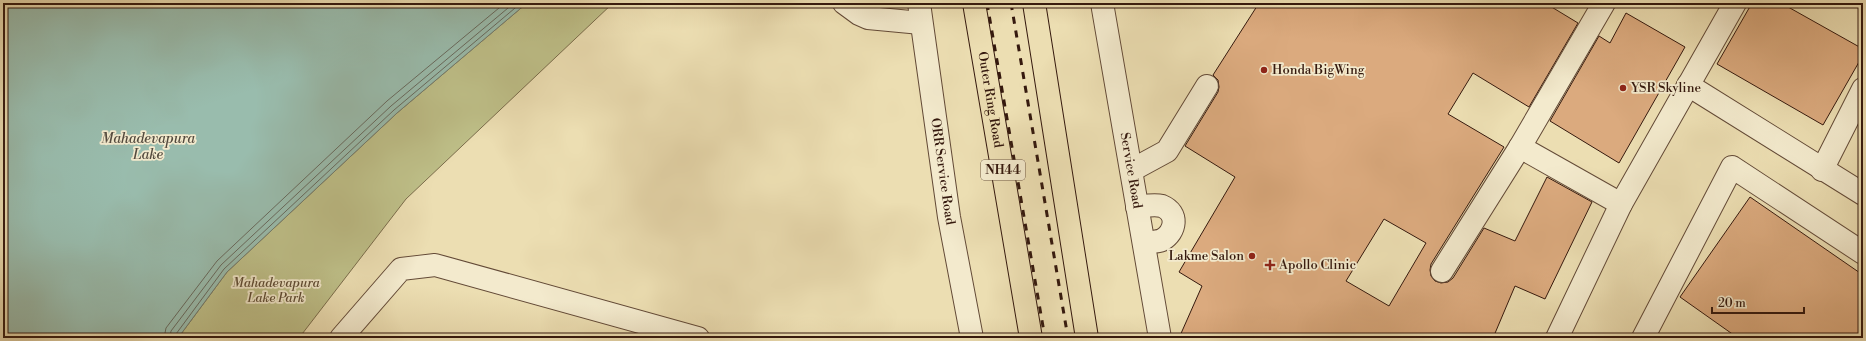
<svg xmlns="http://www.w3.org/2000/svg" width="1866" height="341" font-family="'Libre Bodoni',serif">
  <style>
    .green { fill: #bebf88; stroke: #7a6c4b }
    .water { fill: #99bcad; stroke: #717b6d }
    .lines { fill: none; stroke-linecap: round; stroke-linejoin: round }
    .shore { stroke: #676a5e; stroke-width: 1 }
    .building { fill: #dbaa7e; stroke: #35190e; fill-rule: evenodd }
    .minor-casing { stroke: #634a37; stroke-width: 24 }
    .highway-casing { stroke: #35190e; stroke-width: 24 }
    .minor { stroke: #f3eacd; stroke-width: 22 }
    .highway { stroke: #ecdeb2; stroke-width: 22 }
    .rail { stroke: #35190e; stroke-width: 3; stroke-dasharray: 7 7; stroke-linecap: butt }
    .poi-dot { fill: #8f2418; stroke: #f3eacd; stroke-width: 1.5 }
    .labels { text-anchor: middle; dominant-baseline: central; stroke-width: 3.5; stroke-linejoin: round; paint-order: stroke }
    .shield { fill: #f3eacd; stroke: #6e5847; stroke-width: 1 }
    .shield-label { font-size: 12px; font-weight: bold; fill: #35190e }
    .poi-label { font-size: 13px; fill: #35190e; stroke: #f3eacd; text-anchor: start }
    .street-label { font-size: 13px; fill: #35190e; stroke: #f3eacd }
    .park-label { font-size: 13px; font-style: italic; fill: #5e4b33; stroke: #f3eacd }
    .water-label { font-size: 14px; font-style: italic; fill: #534a3e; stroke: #f3eacd }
  </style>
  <rect width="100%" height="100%" fill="#ecdeb2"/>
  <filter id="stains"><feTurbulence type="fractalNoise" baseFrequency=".005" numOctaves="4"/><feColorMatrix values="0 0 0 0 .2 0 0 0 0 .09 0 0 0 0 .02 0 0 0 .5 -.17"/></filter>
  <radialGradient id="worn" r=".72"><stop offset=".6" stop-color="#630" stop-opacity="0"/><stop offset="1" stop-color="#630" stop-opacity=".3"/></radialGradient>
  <path class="green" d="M 527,3 L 613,3 L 406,199 L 299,338 L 178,338 L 227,272 L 397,113 Z"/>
  <path class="water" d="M 3,3 L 527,3 L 397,113 L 227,272 L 178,338 L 3,338 Z"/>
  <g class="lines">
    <g class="shore">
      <path d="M 164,338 L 166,328 L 217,261 L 387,101 L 505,3"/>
      <path d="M 170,338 L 171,331 L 221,265 L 391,106 L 514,3"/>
      <path d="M 175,338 L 176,334 L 224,269 L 394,110 L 521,3"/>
    </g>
  </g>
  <g class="building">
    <path d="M 1259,3 L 1545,3 L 1578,23 L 1529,107 L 1473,73 L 1448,114 L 1504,147 L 1431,264 L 1430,270 L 1431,276 L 1435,281 L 1441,283 L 1448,282 L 1453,278 L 1484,228 L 1515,241 L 1547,177 L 1592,202 L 1545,299 L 1515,286 L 1493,338 L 1179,338 L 1202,286 L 1179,272 L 1235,177 L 1185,146 L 1218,92 L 1219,87 L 1218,80 L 1213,75 ZM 1384,219 L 1426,243 L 1389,306 L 1346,281 Z"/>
    <path d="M 1752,3 L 1781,3 L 1863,49 L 1863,55 L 1823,125 L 1717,64 Z"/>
    <path d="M 1626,13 L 1685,47 L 1619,163 L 1550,121 L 1599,36 L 1610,43 Z"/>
    <path d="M 1750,197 L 1863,275 L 1863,338 L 1738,338 L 1680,297 Z"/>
  </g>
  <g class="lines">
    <defs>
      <g id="minor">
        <path d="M 844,3 L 859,14 L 868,18 L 921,23"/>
        <path id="s1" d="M 919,3 L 949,217 L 972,338"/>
        <path id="s2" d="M 1102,3 L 1160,338"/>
        <path d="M 1688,85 L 1863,194"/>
        <path d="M 1520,147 L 1621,204"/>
        <path d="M 1132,170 L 1167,151 L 1207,86"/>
        <path d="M 1822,170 L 1863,89"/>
        <path d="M 1137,207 C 1145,206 1154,204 1162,206 C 1179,213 1176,232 1162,240 C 1157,242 1150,242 1144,243"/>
        <path d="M 1442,271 L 1520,147 L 1604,3"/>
        <path d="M 341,338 L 401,269 L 435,265 L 698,338"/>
        <path d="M 1557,338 L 1621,204 L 1735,3"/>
        <path d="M 1643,338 L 1732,167 L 1863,253"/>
      </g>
      <g id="highway">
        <path id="s3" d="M 974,3 L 1031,338"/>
        <path d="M 1034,3 L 1087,338"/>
      </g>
    </defs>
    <use href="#minor" class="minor-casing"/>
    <use href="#highway" class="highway-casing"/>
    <use href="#minor" class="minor"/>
    <use href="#highway" class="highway"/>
    <g class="rail">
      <path d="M 987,3 L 1045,338"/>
      <path d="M 1011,3 L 1068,338"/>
    </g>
  </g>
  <g class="poi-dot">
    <circle cx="1264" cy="70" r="4"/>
    <circle cx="1623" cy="88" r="4"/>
    <circle cx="1252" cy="256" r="4"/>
    <path d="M1268 259h4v4h4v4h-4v4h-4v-4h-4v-4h4z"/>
  </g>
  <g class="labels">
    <rect class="shield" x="981" y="160" width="44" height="20" rx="3"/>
    <g class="shield-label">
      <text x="1003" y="170">NH44</text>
    </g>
    <g class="poi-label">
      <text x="1272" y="70">Honda BigWing</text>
      <text x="1631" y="88">YSR Skyline</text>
      <text x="1244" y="256" text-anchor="end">Lakme Salon</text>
      <text x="1279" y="265">Apollo Clinic</text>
    </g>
    <g class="street-label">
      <text stroke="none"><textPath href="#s3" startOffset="98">Outer Ring Road</textPath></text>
      <text stroke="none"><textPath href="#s2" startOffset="170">Service Road</textPath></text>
      <text stroke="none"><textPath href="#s1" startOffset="170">ORR Service Road</textPath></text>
    </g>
    <g class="park-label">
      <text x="276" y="283">Mahadevapura<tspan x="276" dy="15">Lake Park</tspan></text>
    </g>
    <g class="water-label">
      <text x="148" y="139">Mahadevapura<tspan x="148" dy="16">Lake</tspan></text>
    </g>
  </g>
  <rect width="1866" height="341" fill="none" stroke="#ecdeb2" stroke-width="16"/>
  <rect x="4" y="4" width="1858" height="333" fill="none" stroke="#35190e" stroke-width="2"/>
  <rect x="8" y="8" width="1850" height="325" fill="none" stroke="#35190e"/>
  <path d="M1712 307v6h92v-6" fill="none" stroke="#35190e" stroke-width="2"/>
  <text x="1718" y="307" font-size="12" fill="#35190e" stroke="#f3eacd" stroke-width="3" paint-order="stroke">20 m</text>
  <rect width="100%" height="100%" filter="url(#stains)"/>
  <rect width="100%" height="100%" fill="url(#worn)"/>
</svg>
